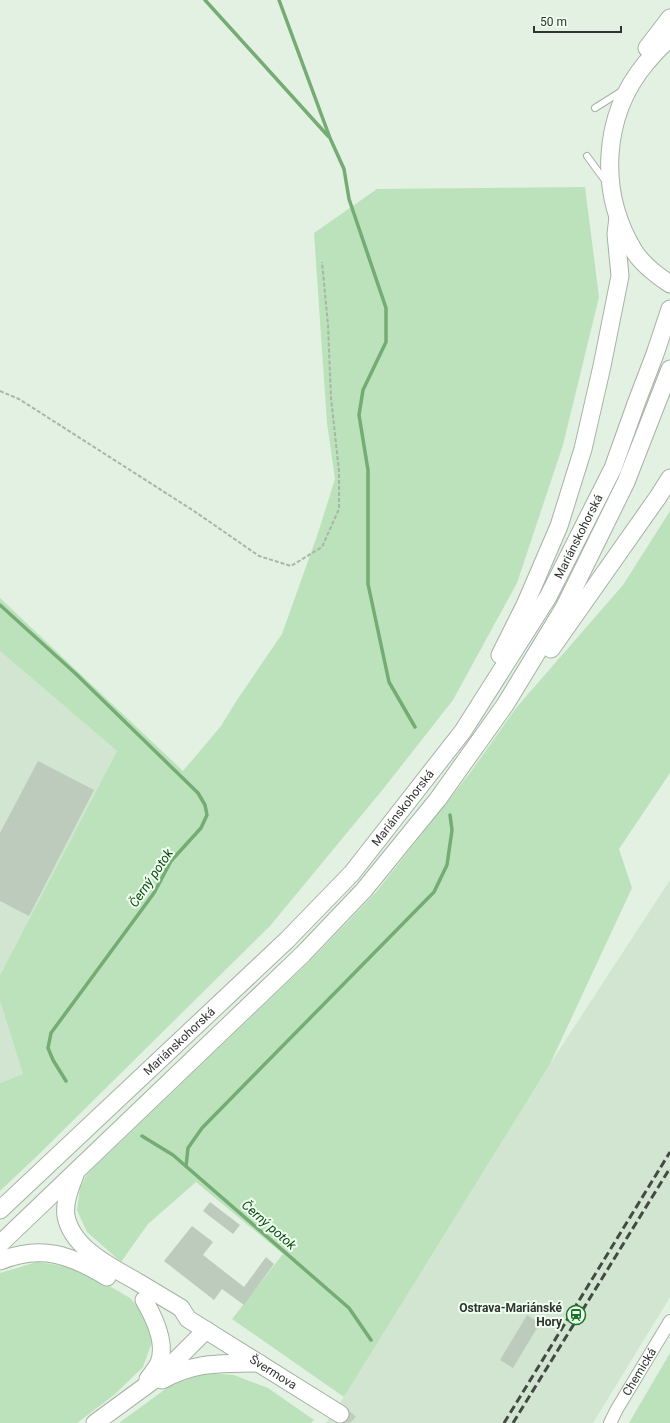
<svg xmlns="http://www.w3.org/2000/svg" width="670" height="1423" font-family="Roboto,sans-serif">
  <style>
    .built { fill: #d1e5d1 }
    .green { fill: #bce2bb }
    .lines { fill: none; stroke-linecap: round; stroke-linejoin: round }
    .stream { stroke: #74ac74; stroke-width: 3.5 }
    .building { fill: #bdcbbc }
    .secondary-tunnel { stroke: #becbbd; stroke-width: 17; stroke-dasharray: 17 8; stroke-linecap: butt }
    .lane-casing { stroke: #a4b2a3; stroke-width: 8 }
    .street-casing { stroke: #a4b2a3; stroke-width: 14 }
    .secondary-casing { stroke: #a4b2a3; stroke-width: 19 }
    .path { stroke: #a9b5a8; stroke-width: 2; stroke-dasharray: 4 2; stroke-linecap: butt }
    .lane { stroke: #fff; stroke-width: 6 }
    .street { stroke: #fff; stroke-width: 12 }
    .secondary { stroke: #fff; stroke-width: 17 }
    .rail { stroke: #434a43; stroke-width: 3; stroke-dasharray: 8 4; stroke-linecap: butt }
    .labels { text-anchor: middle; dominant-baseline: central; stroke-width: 4; stroke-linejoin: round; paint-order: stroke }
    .street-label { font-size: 12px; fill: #2e342e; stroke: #effeee }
    .poi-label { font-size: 12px; font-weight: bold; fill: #2e342e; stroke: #effeee; text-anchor: end }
    .water-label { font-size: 13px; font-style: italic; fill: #0b4913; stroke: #effeee }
  </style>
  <rect width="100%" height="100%" fill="#e2f1e1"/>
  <g class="built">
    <path d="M 0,651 L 117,751 L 0,975 Z"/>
    <path d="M 670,880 L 670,1297 L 593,1423 L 326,1423 L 344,1397 L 550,1064 Z"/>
    <path d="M 0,1001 L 23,1074 L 0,1083 Z"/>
  </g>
  <g class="green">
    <path d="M 585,187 L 599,297 L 563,445 L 517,583 L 453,700 L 384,788 L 270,926 L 36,1157 L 0,1191 L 0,1083 L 23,1074 L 0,1001 L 0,975 L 117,751 L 0,651 L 0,598 L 183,771 L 221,726 L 237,700 L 282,634 L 318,533 L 335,479 L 327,423 L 314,233 L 377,189 Z"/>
    <path d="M 670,511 L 670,773 L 619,849 L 632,888 L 550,1064 L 344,1397 L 232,1319 L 283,1254 L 196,1182 L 148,1224 L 121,1262 L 87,1232 L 77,1210 L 80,1188 L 87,1174 L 314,957 L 377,891 L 470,773 L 516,708 L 623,585 Z"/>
    <path d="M 37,1262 L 79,1268 L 130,1298 L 148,1318 L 152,1342 L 143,1367 L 114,1395 L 77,1423 L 0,1423 L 0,1273 Z"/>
    <path d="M 670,1353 L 670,1423 L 629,1423 Z"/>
    <path d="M 206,1373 L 234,1375 L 268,1388 L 314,1420 L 311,1423 L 119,1423 L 171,1385 Z"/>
  </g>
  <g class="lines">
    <g class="stream">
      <path d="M 205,0 L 328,136"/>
      <path d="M 279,0 L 330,138 L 344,169 L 349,199 L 386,308 L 386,342 L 363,390 L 359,415 L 368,470 L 368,584 L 389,682 L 415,727"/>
      <path d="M 0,605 L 76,674 L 198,793 L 205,805 L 207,815 L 201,828 L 171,861 L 154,893 L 51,1033 L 48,1048 L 53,1060 L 66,1081"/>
      <path d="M 142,1136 L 173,1155 L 349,1308 L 371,1340"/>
      <path d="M 186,1166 L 188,1148 L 202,1128 L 434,892 L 447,865 L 452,830 L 450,815"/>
    </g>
  </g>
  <g class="building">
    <path d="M 38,761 L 94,790 L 29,916 L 0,901 L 0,833 Z"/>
    <path d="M 210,1202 L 240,1225 L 233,1234 L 203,1211 Z"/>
    <path d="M 192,1226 L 213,1242 L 203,1255 L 244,1287 L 266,1257 L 274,1264 L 244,1305 L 222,1289 L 214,1300 L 164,1261 Z"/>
    <path d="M 527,1315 L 540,1323 L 513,1368 L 500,1360 Z"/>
  </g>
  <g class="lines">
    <path class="secondary-tunnel" d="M 340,1414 L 350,1423"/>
    <defs>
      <g id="lane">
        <path d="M 595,108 L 625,89"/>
        <path d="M 587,156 L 606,182"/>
      </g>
      <g id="street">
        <path id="s1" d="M 610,1423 L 617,1409 L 670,1321"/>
      </g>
      <g id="secondary">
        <path d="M 670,39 C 661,45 654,54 646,63 C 602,116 598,192 634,251 C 642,264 658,276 670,284"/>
        <path d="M 647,48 L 670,18"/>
        <path d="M 551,649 L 658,497 L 670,478"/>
        <path d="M 500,655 L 525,605 L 559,526 L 583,449 L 602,366 L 620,276 L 616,234 L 618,217"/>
        <path id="s2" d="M 75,1175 C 70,1188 64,1202 66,1216 C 72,1248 111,1267 136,1281 C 151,1290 166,1299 181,1308 L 188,1319 L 340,1414"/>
        <path id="s3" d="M 0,1210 L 287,940 L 352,873 L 463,731 L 548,597 L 613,468 L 637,401 L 655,354 L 670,309"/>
        <path d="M 0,1244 L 303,954 L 364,890 L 438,799 L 505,705 L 564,608 L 626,482 L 670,369"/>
        <path d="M 0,1261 C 41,1244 71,1255 107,1277"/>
        <path d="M 144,1300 C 154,1317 167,1343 159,1363 C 156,1369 152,1374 148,1379"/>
        <path d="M 162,1380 C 198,1361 219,1364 259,1363"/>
        <path d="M 95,1423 L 162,1374 L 206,1330"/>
      </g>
    </defs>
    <use href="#lane" class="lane-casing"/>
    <use href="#street" class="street-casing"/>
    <use href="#secondary" class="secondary-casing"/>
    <path class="path" d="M 0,391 L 19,399 L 194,511 L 259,556 L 291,566 L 322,547 L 339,509 L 339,471 L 331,398 L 328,325 L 322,262"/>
    <use href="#lane" class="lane"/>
    <use href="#street" class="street"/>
    <use href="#secondary" class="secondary"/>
    <g class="rail">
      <path d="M 504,1423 L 670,1152"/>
      <path d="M 513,1423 L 670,1168"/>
    </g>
  </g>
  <defs>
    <symbol id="station-ring" viewBox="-11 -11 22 22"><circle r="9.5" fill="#effeee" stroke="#167422" stroke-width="1.5"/><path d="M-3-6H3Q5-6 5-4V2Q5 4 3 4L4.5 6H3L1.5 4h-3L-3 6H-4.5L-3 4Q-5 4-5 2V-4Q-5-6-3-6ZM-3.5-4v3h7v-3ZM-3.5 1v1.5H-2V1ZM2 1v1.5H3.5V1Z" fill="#167422"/></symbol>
  </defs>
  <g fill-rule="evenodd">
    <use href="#station-ring" x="565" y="1304" width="22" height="22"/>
  </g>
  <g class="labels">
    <g class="street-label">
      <text stroke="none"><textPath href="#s3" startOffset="894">Mariánskohorská</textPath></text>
      <text stroke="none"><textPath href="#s3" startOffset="570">Mariánskohorská</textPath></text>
      <text stroke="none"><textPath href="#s3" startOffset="246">Mariánskohorská</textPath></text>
      <text stroke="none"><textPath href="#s2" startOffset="307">Švermova</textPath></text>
      <text stroke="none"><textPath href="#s1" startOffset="59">Chemická</textPath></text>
    </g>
    <g class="poi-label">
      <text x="562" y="1308">Ostrava-Mariánské<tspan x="562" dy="14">Hory</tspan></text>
    </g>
    <g class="water-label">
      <text transform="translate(151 878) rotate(-56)">Černý potok</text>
      <text transform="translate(269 1225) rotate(41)">Černý potok</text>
    </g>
  </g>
  <path d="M534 26v6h87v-6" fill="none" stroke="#2e342e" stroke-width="2"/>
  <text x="540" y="26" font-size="12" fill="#2e342e" stroke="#effeee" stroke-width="3" paint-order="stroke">50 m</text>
</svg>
